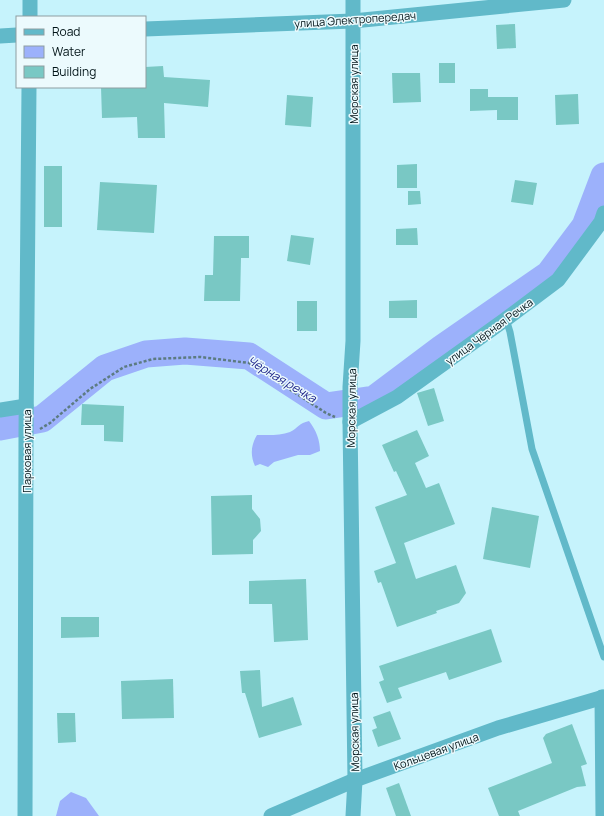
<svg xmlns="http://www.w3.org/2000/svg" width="604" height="816" font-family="Manrope,sans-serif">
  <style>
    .water { fill: #9cb1fb }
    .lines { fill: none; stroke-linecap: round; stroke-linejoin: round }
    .river { stroke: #9cb1fb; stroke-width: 27 }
    .building { fill: #79c8c4 }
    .path { stroke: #5c7b81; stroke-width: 2.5; stroke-dasharray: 3 2; stroke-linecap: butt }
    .service { stroke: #61b9c9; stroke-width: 7 }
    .minor { stroke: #61b9c9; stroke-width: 15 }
    .labels { text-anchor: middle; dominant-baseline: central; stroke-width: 3; stroke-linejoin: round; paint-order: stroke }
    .street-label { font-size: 11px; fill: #001317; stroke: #ecfafd }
    .water-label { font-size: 12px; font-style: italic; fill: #1f258b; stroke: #ecfafd }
  </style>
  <rect width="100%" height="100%" fill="#c6f3fc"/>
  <g class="water">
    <path d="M 309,421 C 316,430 320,440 320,451 L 310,455 L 298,455 L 274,462 L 268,467 L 260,464 L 255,466 C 250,455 251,445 257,435 C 267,435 280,436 290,432 C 298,428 299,423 309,421 Z"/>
    <path d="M 71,792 L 86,798 L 99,816 L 56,816 L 60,801 Z"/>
  </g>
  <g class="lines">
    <path class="river" d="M 0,427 L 42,419 L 105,368 L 146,354 L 185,351 L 249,356 L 326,406 L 374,399 L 442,348 L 549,274 L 585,226 L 604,176"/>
  </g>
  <g class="building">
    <path d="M 515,24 L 516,48 L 497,49 L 496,25 Z"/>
    <rect x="439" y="63" width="16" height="20"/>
    <path d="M 163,66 L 164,77 L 210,80 L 208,107 L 164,103 L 165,138 L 138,138 L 137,117 L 102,118 L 101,87 L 146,87 L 145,67 Z"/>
    <path d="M 392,73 L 420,73 L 421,102 L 393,103 Z"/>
    <path d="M 470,89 L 488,89 L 488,97 L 518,97 L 518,120 L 497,120 L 497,110 L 470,111 Z"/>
    <path d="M 578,94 L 579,124 L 556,125 L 555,95 Z"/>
    <path d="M 287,95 L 313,97 L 311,127 L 285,125 Z"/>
    <path d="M 417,164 L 417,188 L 397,188 L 397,165 Z"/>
    <rect x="44" y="166" width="18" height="61"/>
    <path d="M 515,180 L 537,183 L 533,205 L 511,202 Z"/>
    <path d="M 100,182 L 157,185 L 154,233 L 97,230 Z"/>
    <path d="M 408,191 L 420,191 L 421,204 L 408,205 Z"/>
    <path d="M 417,228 L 418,245 L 396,245 L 396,229 Z"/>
    <path d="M 291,235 L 314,238 L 310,265 L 287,261 Z"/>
    <path d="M 214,236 L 249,236 L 249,258 L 241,258 L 240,301 L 204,301 L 205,275 L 213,275 Z"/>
    <path d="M 417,300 L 417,318 L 389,318 L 389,301 Z"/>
    <rect x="297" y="301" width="20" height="30"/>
    <path d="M 434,388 L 444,421 L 428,426 L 417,393 Z"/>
    <path d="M 82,404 L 124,406 L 123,442 L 104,441 L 104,425 L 81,425 Z"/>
    <path d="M 417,430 L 429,456 L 415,463 L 426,488 L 439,483 L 455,524 L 404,543 L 416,579 L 456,565 L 466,593 L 459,603 L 436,611 L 437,613 L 397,627 L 381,582 L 378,583 L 374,571 L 396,563 L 375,507 L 407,495 L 396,471 L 394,472 L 382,445 Z"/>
    <path d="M 252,495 L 252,509 L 260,519 L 261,531 L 253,540 L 253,554 L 212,555 L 211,496 Z"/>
    <path d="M 492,507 L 539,516 L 530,568 L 483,559 Z"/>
    <path d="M 306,579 L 308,640 L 274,642 L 272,604 L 249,604 L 249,581 Z"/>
    <path d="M 61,617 L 99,617 L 99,637 L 61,638 Z"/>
    <path d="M 491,629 L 502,662 L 449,680 L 446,672 L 398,688 L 402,698 L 387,703 L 379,682 L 384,680 L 379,666 Z"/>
    <path d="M 260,670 L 262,707 L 293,697 L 302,725 L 259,738 L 245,693 L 242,693 L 240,671 Z"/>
    <path d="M 173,679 L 174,718 L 122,719 L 121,681 Z"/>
    <path d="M 390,711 L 401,739 L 378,747 L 372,730 L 377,728 L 373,717 Z"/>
    <path d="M 57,713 L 75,713 L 76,742 L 58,743 Z"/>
    <path d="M 572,724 L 587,764 L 581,766 L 586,786 L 577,787 L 518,811 L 520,816 L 499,816 L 488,788 L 552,763 L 543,738 L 546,734 Z"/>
    <path d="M 399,783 L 411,816 L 396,816 L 386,788 Z"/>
  </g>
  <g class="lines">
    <path class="path" d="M 40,429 L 50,423 L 90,389 L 124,367 L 153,359 L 201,357 L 249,363 L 326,413 L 335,417"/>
    <path class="service" d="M 506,319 L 510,332 L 532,449 L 604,657"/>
    <g class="minor">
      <path d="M 30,17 L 30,0"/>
      <path d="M 145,29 L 353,21 L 564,0"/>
      <path d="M 0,36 L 17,35"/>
      <path d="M 0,410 L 26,406"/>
      <path d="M 350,422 L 397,397 L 506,319 L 558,280 L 601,222 L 604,213"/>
      <path d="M 602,697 L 603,816"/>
      <path d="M 25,816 L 26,433 L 29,87"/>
      <path d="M 271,816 L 355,780 L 498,728 L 604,697"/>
      <path d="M 353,816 L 355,780 L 350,422 L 350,387 L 353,341 L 353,0"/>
    </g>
  </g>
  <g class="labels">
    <g class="street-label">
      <text transform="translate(355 19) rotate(-4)">улица Электропередач</text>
      <text transform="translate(353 84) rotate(-90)">Морская улица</text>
      <text transform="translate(489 331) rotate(-36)">улица Чёрная Речка</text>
      <text transform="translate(351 408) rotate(-89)">Морская улица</text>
      <text transform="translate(26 451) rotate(-90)">Парковая улица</text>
      <text transform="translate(354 732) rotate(-91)">Морская улица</text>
      <text transform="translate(436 751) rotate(-20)">Кольцевая улица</text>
    </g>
    <g class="water-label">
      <text transform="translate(282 379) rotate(31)">Чёрная речка</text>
    </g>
  </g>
  <rect x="16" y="16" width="130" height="72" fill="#ecfafd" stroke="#8e9ea1"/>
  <rect x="24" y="29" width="20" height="6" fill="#61b9c9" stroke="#8e9ea1"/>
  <text x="52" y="36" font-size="12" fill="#001317">Road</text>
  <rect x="24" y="46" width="20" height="12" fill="#9cb1fb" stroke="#8e9ea1"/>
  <text x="52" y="56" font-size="12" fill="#001317">Water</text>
  <rect x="24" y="66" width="20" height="12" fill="#79c8c4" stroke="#8e9ea1"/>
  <text x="52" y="76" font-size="12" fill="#001317">Building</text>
</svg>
